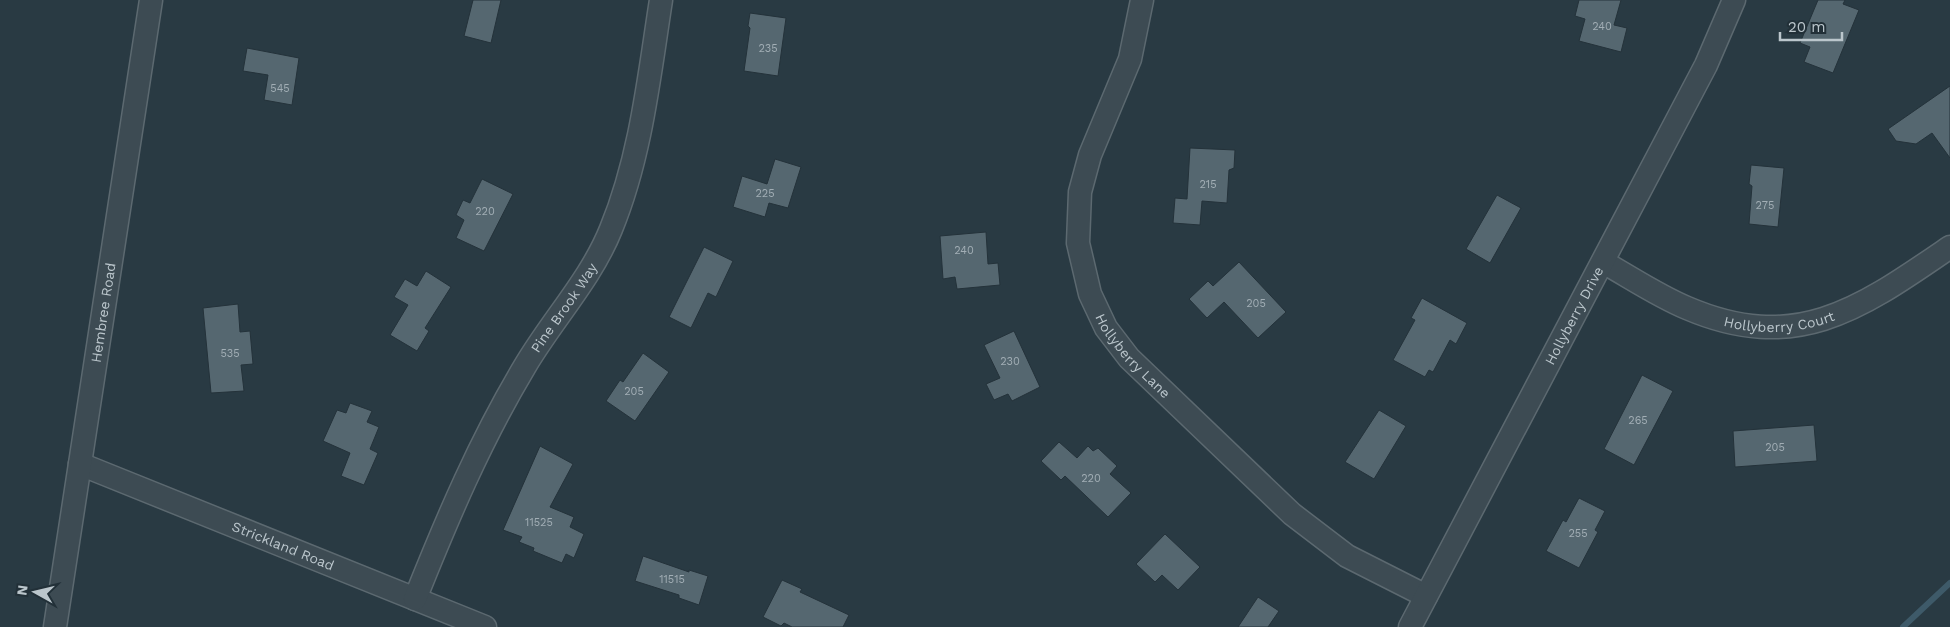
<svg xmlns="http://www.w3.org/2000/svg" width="1950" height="627" font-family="'Work Sans',sans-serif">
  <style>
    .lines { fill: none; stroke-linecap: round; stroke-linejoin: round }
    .stream { stroke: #3e5a69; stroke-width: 6 }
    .building { fill: #556770; stroke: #24323a }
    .minor-casing { stroke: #5c6970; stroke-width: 25 }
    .minor { stroke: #3d4b53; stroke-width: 22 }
    .labels { text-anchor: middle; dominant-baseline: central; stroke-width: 5; stroke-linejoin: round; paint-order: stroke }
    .number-label { font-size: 11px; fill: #a2aeb5 }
    .street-label { font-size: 14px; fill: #bbc6cc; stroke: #223038 }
  </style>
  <rect width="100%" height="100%" fill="#293a43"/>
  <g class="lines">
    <path class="stream" d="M 1903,627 L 1950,583"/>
  </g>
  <g class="building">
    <path d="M 473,0 L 501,0 L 491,43 L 464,36 Z"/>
    <path d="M 1579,0 L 1621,0 L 1614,25 L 1627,28 L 1621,52 L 1579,41 L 1585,19 L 1575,16 Z"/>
    <path d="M 1818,0 L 1845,0 L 1843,4 L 1859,10 L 1833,73 L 1804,62 L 1810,47 L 1800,43 Z"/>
    <path d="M 750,13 L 786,18 L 778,76 L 744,71 L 750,28 L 748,26 Z"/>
    <path d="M 247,48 L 299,58 L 292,105 L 264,100 L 268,75 L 243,71 Z"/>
    <path d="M 1950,86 L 1950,158 L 1932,133 L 1916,144 L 1896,141 L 1888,129 Z"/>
    <path d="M 1190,148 L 1235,150 L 1234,168 L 1229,170 L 1227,203 L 1202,201 L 1200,225 L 1173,223 L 1175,198 L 1187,199 Z"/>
    <path d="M 775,159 L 801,167 L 788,208 L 769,203 L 765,217 L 733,207 L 742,176 L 767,184 Z"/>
    <path d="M 1751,165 L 1784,168 L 1778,227 L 1749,224 L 1752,186 L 1749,184 Z"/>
    <path d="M 482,179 L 513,194 L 484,251 L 456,238 L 464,220 L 456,215 L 463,200 L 470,203 Z"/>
    <path d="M 1497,195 L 1521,208 L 1490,263 L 1466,249 Z"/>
    <path d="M 986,232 L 988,264 L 998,263 L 1000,285 L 957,289 L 955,277 L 943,279 L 940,236 Z"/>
    <path d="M 704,247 L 733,261 L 716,297 L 708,293 L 691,328 L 669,317 Z"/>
    <path d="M 1239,262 L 1286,312 L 1258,338 L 1224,302 L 1207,318 L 1189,299 L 1208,281 L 1213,286 Z"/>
    <path d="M 426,271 L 451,287 L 425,328 L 429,331 L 417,351 L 390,335 L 408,305 L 394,297 L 405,279 L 417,286 Z"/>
    <path d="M 1422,298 L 1467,323 L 1456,344 L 1450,340 L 1433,372 L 1429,370 L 1425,377 L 1393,360 L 1415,320 L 1411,318 Z"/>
    <path d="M 238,304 L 240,332 L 250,331 L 253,364 L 241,365 L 244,391 L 211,393 L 203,308 Z"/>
    <path d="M 1014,331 L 1040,387 L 1012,401 L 1008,394 L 994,400 L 986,384 L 1000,378 L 984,345 Z"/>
    <path d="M 643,353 L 669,372 L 635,421 L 606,401 L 620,380 L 623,382 Z"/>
    <path d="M 1642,375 L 1673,391 L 1634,465 L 1604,449 Z"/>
    <path d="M 350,403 L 372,411 L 367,422 L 379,427 L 370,449 L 378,453 L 364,485 L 341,476 L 350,453 L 323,441 L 337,410 L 346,413 Z"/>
    <path d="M 1379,410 L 1406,426 L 1374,479 L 1345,462 Z"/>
    <path d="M 1814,425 L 1817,461 L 1735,467 L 1733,431 Z"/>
    <path d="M 1059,442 L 1077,458 L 1088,446 L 1093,451 L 1098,448 L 1117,466 L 1110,474 L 1131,493 L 1108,517 L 1065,476 L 1061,480 L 1041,461 Z"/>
    <path d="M 540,446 L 573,464 L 550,507 L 574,517 L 570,527 L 584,534 L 574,558 L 566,554 L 562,563 L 533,551 L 534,548 L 519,542 L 522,537 L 503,530 Z"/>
    <path d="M 1579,498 L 1605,511 L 1595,530 L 1598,532 L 1579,568 L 1546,551 L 1563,520 L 1566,522 Z"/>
    <path d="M 1165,534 L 1200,567 L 1178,590 L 1162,575 L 1155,582 L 1136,564 Z"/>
    <path d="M 643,556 L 689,572 L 689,570 L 708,576 L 699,605 L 679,598 L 679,595 L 635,581 Z"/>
    <path d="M 782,580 L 802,589 L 800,592 L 849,615 L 843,627 L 792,627 L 784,623 L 781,626 L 763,617 Z"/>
    <path d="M 1258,597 L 1279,611 L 1268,627 L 1238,627 Z"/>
  </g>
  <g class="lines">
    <defs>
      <g id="minor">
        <path id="s1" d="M 1142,0 L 1130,59 L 1090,155 L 1080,192 L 1078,243 L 1090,294 L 1106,328 L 1129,358 L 1292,514 L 1347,556 L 1426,596"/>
        <path id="s2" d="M 1603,262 C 1630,277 1658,296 1687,308 C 1797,355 1861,308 1950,247"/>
        <path id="s3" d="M 80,464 L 485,627"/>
        <path id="s4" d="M 415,599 C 447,519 480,441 525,366 C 552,320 591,279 611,229 C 641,156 649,77 661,0"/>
        <path id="s5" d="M 55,627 L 151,0"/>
        <path id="s6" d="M 1410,627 L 1706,65 L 1734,0"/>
      </g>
    </defs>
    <use href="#minor" class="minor-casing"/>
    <use href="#minor" class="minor"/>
  </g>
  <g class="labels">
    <g class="number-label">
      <text x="1602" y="26">240</text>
      <text x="768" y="48">235</text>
      <text x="280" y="88">545</text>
      <text x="1208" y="184">215</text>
      <text x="765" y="193">225</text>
      <text x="1765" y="205">275</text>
      <text x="485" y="211">220</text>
      <text x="964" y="250">240</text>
      <text x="1256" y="303">205</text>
      <text x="230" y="353">535</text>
      <text x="1010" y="361">230</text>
      <text x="634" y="391">205</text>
      <text x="1638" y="420">265</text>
      <text x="1775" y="447">205</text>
      <text x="1091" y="478">220</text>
      <text x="539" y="522">11525</text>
      <text x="1578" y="533">255</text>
      <text x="672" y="579">11515</text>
    </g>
    <g class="street-label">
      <text stroke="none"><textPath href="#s4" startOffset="328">Pine Brook Way</textPath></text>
      <text stroke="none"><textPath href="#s5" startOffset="318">Hembree Road</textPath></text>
      <text stroke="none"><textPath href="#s6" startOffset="352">Hollyberry Drive</textPath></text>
      <text stroke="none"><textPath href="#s2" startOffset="191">Hollyberry Court</textPath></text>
      <text stroke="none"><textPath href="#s1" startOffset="382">Hollyberry Lane</textPath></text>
      <text stroke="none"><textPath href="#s3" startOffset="219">Strickland Road</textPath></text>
    </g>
  </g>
  <g transform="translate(35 592) rotate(278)" stroke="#223038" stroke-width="4" paint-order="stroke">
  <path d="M0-4L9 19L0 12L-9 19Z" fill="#bbc6cc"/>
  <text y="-8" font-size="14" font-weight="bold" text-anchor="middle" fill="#bbc6cc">N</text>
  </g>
  <path d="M1780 32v8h62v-8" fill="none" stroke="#bbc6cc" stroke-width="2.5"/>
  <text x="1788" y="32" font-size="15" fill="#bbc6cc" stroke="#223038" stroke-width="4" paint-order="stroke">20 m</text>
</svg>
